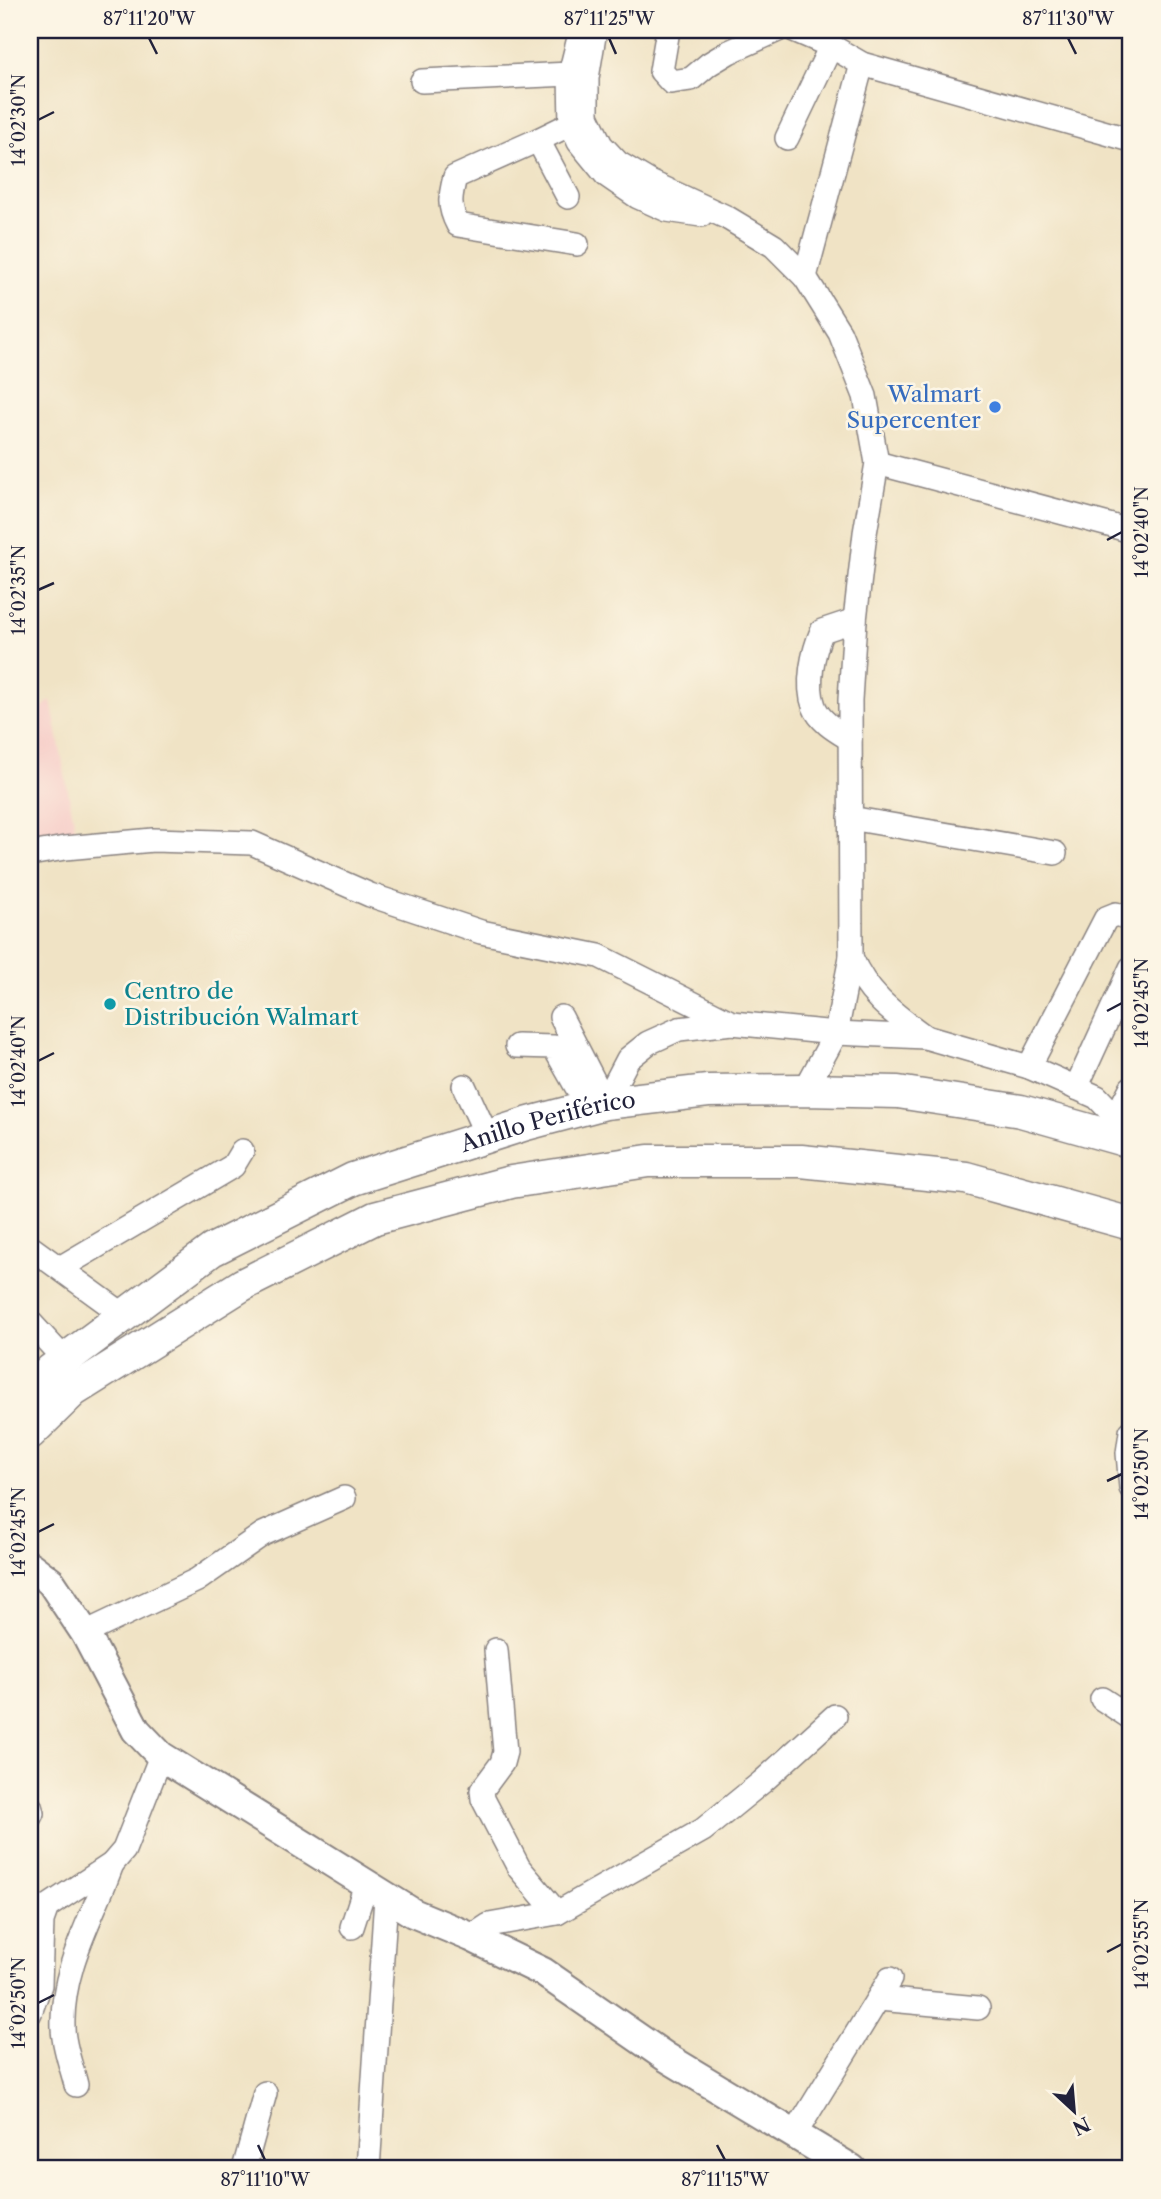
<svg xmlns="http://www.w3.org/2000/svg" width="1161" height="2199" font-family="'Libre Caslon Text',serif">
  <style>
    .built { fill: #f7d0ca }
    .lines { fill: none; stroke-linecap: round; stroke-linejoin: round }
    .minor-casing { stroke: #898280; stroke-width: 26 }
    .major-casing { stroke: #898280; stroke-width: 32 }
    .highway-casing { stroke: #898280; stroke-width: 35 }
    .minor { stroke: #fff; stroke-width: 23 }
    .major { stroke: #fff; stroke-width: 28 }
    .highway { stroke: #fff; stroke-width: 32 }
    .ticks { fill: none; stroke: #22223b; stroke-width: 2.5 }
    .shop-dot { fill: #3f7fe0; stroke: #fcf5e5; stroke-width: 2.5 }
    .culture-dot { fill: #0f9aa8; stroke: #fcf5e5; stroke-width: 2.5 }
    .labels { text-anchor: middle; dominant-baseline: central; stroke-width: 5; stroke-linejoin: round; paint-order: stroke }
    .shop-label { font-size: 23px; fill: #366cbe; stroke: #fcf5e5; text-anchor: end }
    .culture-label { font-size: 23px; fill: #0d838f; stroke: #fcf5e5; text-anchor: start }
    .street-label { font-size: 23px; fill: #22223b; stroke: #fcf5e5 }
    .neatline { fill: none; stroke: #22223b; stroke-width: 2.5 }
    .ticks-label { font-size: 18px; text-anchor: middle; fill: #22223b }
  </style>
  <rect width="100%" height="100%" fill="#fcf5e5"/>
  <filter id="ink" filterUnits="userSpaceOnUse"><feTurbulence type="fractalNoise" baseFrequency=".0143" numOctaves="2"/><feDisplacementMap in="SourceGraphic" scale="14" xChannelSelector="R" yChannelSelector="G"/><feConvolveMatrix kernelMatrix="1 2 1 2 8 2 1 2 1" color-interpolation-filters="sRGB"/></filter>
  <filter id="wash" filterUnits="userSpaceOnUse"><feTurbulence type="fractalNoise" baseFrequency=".00686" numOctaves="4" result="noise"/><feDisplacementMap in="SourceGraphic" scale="28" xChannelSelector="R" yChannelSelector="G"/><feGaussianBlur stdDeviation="1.57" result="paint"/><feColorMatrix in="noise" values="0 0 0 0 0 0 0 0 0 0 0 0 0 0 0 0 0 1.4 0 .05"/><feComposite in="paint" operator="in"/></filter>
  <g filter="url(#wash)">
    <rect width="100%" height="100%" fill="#f0e3c5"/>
    <path class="built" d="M 51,700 L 76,833 L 30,837 L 30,718 Z"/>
  </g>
  <g filter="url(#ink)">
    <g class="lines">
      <defs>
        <g id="minor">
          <path d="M 581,30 L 570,74 L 571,124 L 579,142 L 606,175 L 638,197 L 667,210 L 701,215"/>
          <path d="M 595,30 L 587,78 L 587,116 L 601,145 L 618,163 L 650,182 L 726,217 L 774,246 L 805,277 L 840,333 L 865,396 L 877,463 L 865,533 L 855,620 L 850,700 L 851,957 L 836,1033 L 805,1090"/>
          <path d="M 668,30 L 661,71 L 671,82 L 691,79 L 709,64 L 729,52 L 778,30"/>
          <path d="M 794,30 L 831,46 L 862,64 L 1131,140"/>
          <path d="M 422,81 L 570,74"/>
          <path d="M 787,138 L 831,46"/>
          <path d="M 538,140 L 568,197"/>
          <path d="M 577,244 L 458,225 C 448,206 450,197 455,177 L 538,140 L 587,116"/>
          <path d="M 805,277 L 862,64"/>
          <path d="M 877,463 L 1131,531"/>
          <path d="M 850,739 C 837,731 820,722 814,706 C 806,684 813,652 822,631 L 855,620"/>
          <path d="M 850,818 L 1055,853"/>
          <path d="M 30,854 L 65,848 L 153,840 L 252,843 L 370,895 L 481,932 L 599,956 L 732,1023"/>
          <path d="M 851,957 C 867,995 893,1013 925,1037"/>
          <path d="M 561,1017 L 605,1103"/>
          <path d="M 517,1046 L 554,1047 L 588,1107"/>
          <path d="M 1029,1067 L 1106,918 L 1116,914 L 1131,919"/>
          <path d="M 464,1086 L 487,1136"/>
          <path d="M 1076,1088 L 1131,968"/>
          <path d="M 605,1103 L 628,1059 L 648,1043 L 679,1029 L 732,1023 L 836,1033 L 925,1037 L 1029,1067 L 1097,1097 L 1116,1117 L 1121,1138"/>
          <path d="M 1116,1117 L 1131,1088"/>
          <path d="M 30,1247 L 125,1316"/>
          <path d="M 60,1268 L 233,1166 L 242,1151"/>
          <path d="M 30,1322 L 65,1360"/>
          <path d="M 1131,1432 L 1128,1453 L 1131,1488"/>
          <path d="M 85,1633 L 197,1580 L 263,1534 L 344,1498"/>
          <path d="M 496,1650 L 505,1752 L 502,1763 L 482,1790 L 483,1799 L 519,1868 L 557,1913"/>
          <path d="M 1102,1699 L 1131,1718"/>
          <path d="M 30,1806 L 32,1813 L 30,1817"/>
          <path d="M 352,1927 L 366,1884"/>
          <path d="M 471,1937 L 489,1925 L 557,1913 L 703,1830 L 762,1782 L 835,1716"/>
          <path d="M 879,1999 L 978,2008"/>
          <path d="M 30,2013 L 40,1985 L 42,1921 L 47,1907 L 112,1864 L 124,1850 L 161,1756"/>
          <path d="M 76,2085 C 72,2067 63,2046 63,2027 C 61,1968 92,1919 112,1864"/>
          <path d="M 795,2134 L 890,1979"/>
          <path d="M 244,2169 L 265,2093"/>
          <path d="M 368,2169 L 386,1897"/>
        </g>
        <path id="major" d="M 30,1566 L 51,1582 L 85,1633 L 136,1730 L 161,1756 L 413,1913 L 471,1937 L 543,1972 L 666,2057 L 852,2169"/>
        <g id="highway">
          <path id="s1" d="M 30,1391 L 51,1370 L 212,1250 L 353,1179 L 526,1124 L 605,1103 L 708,1091 L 805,1090 L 898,1092 L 1021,1111 L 1131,1142"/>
          <path d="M 30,1433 L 73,1391 L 242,1285 L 375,1218 L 511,1182 L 648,1161 L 801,1161 L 966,1178 L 1131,1224"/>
        </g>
      </defs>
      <use href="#minor" class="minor-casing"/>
      <use href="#major" class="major-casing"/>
      <use href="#highway" class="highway-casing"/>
      <use href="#minor" class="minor"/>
      <use href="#major" class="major"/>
      <use href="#highway" class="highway"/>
    </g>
  </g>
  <path class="ticks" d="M 149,38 L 157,54M 609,38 L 616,54M 1068,38 L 1076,54M 38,120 L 54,112M 1107,540 L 1122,532M 38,590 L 54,583M 1107,1011 L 1122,1003M 38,1061 L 54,1053M 1107,1481 L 1122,1474M 38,1532 L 54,1524M 1107,1952 L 1122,1944M 38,2003 L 54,1995M 258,2145 L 265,2160M 717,2145 L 725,2160"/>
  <circle class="shop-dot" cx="995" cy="407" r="7"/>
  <circle class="culture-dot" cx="110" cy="1004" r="7"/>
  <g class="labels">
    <g class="shop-label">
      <text x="981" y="394">Walmart<tspan x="981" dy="26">Supercenter</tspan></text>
    </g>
    <g class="culture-label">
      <text x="124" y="991">Centro de<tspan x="124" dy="26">Distribución Walmart</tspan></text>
    </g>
    <g class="street-label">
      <text stroke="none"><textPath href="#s1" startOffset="592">Anillo Periférico</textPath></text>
    </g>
  </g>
  <rect width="1161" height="2199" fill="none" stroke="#fcf5e5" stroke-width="77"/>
  <g transform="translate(1074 2111) rotate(154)" stroke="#fcf5e5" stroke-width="5" paint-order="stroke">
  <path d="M0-5L12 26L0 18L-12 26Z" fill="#22223b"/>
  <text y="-10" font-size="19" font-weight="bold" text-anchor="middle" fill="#22223b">N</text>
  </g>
  <rect x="38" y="38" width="1084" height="2122" class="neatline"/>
  <g class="ticks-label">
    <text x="149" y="25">87°11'20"W</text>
    <text x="609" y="25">87°11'25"W</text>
    <text x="1068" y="25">87°11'30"W</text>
    <text transform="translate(19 120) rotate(-90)" y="6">14°02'30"N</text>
    <text transform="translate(1142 532) rotate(-90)" y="6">14°02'40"N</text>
    <text transform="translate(19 590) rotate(-90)" y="6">14°02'35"N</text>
    <text transform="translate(1142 1003) rotate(-90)" y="6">14°02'45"N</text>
    <text transform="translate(19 1061) rotate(-90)" y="6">14°02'40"N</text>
    <text transform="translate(1142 1474) rotate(-90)" y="6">14°02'50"N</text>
    <text transform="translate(19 1532) rotate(-90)" y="6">14°02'45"N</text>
    <text transform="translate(1142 1944) rotate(-90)" y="6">14°02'55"N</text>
    <text transform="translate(19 2003) rotate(-90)" y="6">14°02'50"N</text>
    <text x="265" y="2186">87°11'10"W</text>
    <text x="725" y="2186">87°11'15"W</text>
  </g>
</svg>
